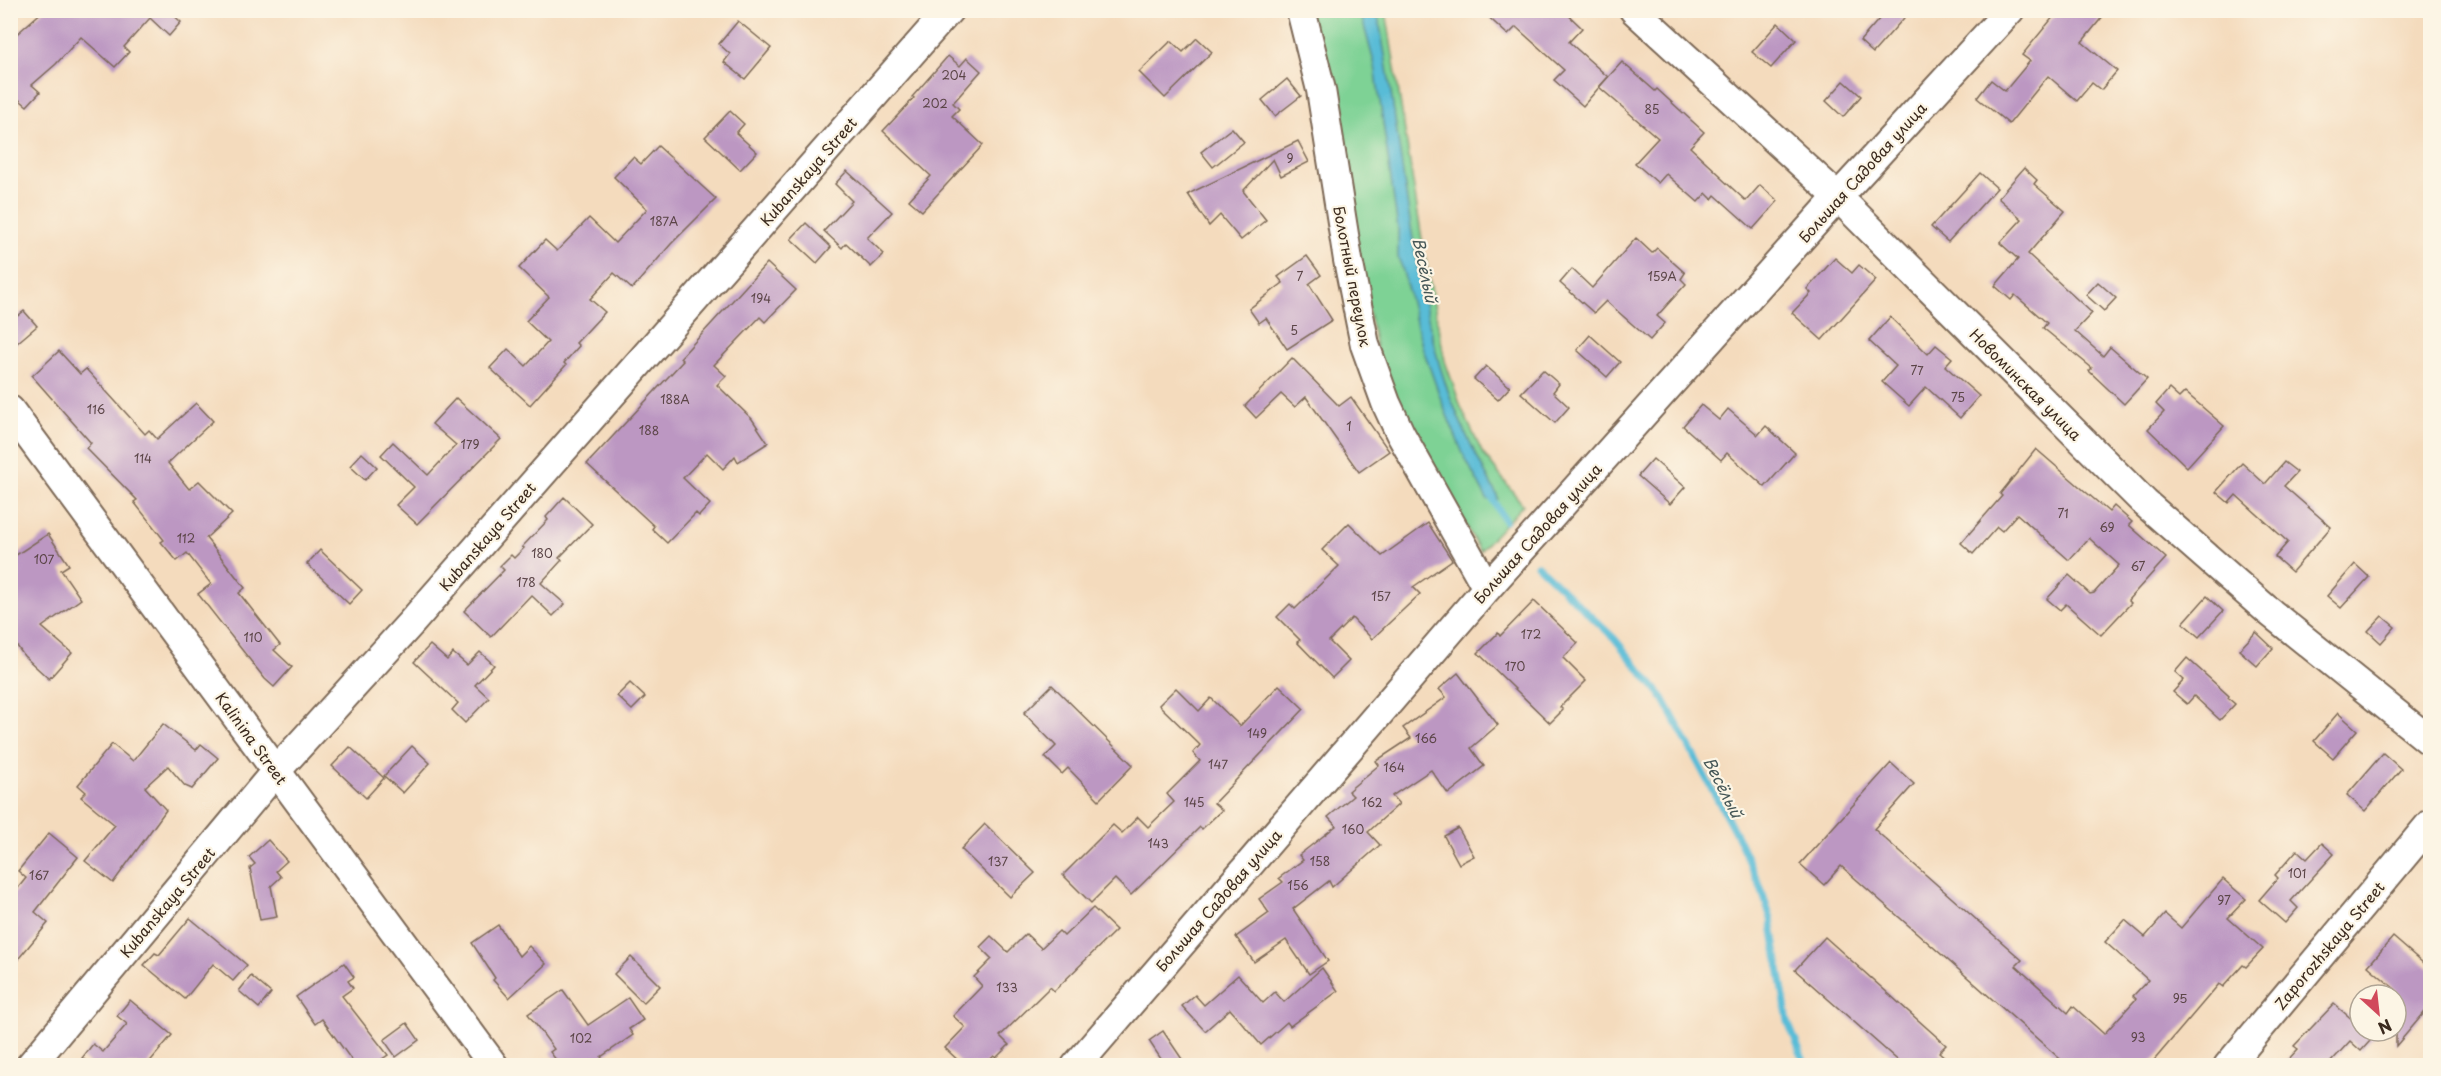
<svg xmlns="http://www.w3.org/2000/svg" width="2441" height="1076" font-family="'Playpen Sans',sans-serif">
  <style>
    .green { fill: #7ed295; stroke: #5c7e5a; stroke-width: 1.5 }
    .water { fill: #59bcd7; stroke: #4a737a; stroke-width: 1.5 }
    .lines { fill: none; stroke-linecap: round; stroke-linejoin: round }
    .stream { stroke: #59bcd7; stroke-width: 7 }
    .building { fill: #bc97c2 }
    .minor-casing { stroke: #7c6856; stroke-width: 32 }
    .minor { stroke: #fff; stroke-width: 28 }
    .labels { text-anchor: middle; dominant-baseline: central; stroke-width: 4.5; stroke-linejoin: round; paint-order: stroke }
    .number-label { font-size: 12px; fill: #5b4547 }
    .street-label { font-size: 15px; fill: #3b2a1e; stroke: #fcf5e5 }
    .water-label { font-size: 16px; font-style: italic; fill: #445656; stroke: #fcf5e5 }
  </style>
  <rect width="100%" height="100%" fill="#fcf5e5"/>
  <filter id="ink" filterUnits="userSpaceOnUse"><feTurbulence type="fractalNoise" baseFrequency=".0167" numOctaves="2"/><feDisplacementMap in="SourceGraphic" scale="12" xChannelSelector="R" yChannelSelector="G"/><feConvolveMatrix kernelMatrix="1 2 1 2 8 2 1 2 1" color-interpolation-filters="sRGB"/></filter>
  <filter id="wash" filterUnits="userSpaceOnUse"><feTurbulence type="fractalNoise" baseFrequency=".008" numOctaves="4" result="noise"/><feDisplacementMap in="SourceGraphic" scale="24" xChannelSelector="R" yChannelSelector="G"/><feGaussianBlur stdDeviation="1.35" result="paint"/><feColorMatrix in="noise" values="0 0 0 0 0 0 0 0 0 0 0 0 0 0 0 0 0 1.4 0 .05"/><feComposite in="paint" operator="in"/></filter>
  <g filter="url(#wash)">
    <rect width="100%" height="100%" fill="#f4dbbd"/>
    <path class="green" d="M 1308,11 L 1386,11 L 1424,252 L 1445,361 L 1461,407 L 1482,452 L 1523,505 L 1480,551 L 1381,372 Z"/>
    <path class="water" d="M 1360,11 L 1377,11 C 1399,122 1407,237 1435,348 C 1447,399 1472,449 1497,495 L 1498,499 L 1495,501 L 1487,499 L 1464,456 L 1444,408 L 1422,346 L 1402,267 L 1398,258 L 1398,229 L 1375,66 Z"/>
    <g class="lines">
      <g class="stream">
        <path d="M 1489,493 L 1505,521"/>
        <path d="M 1537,565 L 1614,638 L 1663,698 L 1737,836 L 1761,888 L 1771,919 L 1788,1022 L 1806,1066"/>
      </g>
    </g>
    <g id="blocks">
      <g class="building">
        <path d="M 44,10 L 168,10 L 181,22 L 169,36 L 150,18 L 124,47 L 129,52 L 115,67 L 81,37 L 56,64 L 32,85 L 40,92 L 27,106 L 10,92 L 10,40 Z"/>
        <path d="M 1481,10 L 1563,10 L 1582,28 L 1569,42 L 1608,77 L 1583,106 L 1554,80 L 1564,70 L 1516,27 L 1508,35 Z"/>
        <path d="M 1887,10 L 1911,10 L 1873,53 L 1860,41 Z"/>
        <path d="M 2059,10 L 2108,10 L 2082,42 L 2117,71 L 2101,90 L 2092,83 L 2077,101 L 2048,76 L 2009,124 L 1977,98 L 1991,80 L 2005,91 L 2030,61 L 2022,55 Z"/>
        <path d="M 738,21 L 771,48 L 745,79 L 724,62 L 730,54 L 719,44 Z"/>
        <path d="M 1778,23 L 1796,40 L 1771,68 L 1752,52 Z"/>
        <path d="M 1197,38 L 1212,52 L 1165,98 L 1139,72 L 1171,41 L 1183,52 Z"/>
        <path d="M 948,56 L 960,66 L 967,58 L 981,71 L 953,103 L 959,109 L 952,116 L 983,145 L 922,211 L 909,200 L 931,176 L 883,131 L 914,98 L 912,97 Z"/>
        <path d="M 1622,62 L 1655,91 L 1657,89 L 1704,132 L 1690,147 L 1721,176 L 1720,177 L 1746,201 L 1760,185 L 1778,201 L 1753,229 L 1715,195 L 1712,199 L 1706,193 L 1698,202 L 1666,174 L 1658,183 L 1635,163 L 1658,138 L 1599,87 Z"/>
        <path d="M 1287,79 L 1301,96 L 1275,116 L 1262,100 Z"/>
        <path d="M 1844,81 L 1861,96 L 1843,117 L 1826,101 Z"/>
        <path d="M 730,111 L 744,124 L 736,133 L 757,152 L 740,170 L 705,137 Z"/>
        <path d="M 1232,128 L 1244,142 L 1213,167 L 1201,152 Z"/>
        <path d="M 1298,141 L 1309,162 L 1281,176 L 1273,159 L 1243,191 L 1266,220 L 1241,240 L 1220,215 L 1209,226 L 1188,194 Z"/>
        <path d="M 658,146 L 716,199 L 671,244 L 632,289 L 614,273 L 590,299 L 605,312 L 576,343 L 579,346 L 564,363 L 566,365 L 530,405 L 490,368 L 508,349 L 526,366 L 548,342 L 526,321 L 549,297 L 519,268 L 545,240 L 557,251 L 589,218 L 615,243 L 647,209 L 614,177 L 633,157 L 641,164 Z"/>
        <path d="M 2024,168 L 2037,180 L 2034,184 L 2065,211 L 2028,254 L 2092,313 L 2075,331 L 2103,356 L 2110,347 L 2147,379 L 2124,404 L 2089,371 L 2092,368 L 2043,328 L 2047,323 L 2015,295 L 2011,300 L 1995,286 L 2018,259 L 2000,243 L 2022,219 L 1998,198 Z"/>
        <path d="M 847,171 L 892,212 L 867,238 L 884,254 L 871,267 L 846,243 L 842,248 L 824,231 L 852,201 L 835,184 Z"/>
        <path d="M 1980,173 L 1997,188 L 1948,242 L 1931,227 Z"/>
        <path d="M 806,223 L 831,247 L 817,263 L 791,239 Z"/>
        <path d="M 1636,238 L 1652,253 L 1657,248 L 1685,273 L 1681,279 L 1686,284 L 1657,316 L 1665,323 L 1650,340 L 1606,301 L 1594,313 L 1560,283 L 1572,269 L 1592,288 Z"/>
        <path d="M 1307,256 L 1321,275 L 1309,284 L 1332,320 L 1287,349 L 1266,318 L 1259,323 L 1249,309 L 1283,283 L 1278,277 Z"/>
        <path d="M 1835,258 L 1852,273 L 1859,265 L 1876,280 L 1822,340 L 1792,313 L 1811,293 L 1807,289 Z"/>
        <path d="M 767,263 L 796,290 L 765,322 L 760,317 L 714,365 L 726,376 L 717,385 L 752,419 L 768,443 L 738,462 L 735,456 L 723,469 L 707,453 L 683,478 L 710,504 L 699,516 L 696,513 L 667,543 L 652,529 L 654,526 L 587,464 L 683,361 L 680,358 Z"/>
        <path d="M 2098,282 L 2116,298 L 2104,311 L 2086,295 Z"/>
        <path d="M 24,311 L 37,326 L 10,349 L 10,322 Z"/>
        <path d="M 1890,317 L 1928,354 L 1936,345 L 1952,358 L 1945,366 L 1979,396 L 1960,418 L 1926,387 L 1909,406 L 1882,382 L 1896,366 L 1869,341 Z"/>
        <path d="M 1590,335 L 1620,362 L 1607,377 L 1577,350 Z"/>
        <path d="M 59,351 L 80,374 L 86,369 L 145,434 L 149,430 L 157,439 L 196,403 L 213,421 L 168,463 L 189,489 L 199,481 L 232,514 L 206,538 L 245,588 L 239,593 L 280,645 L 274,650 L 292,667 L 274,687 L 265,679 L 198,594 L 211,584 L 187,553 L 177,561 L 161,542 L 164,540 L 134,502 L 137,500 L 86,448 L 91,443 L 32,376 Z"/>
        <path d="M 1292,358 L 1339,406 L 1351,397 L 1389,451 L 1359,472 L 1306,397 L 1295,407 L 1281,394 L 1256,418 L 1245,406 Z"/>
        <path d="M 1486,366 L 1510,387 L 1498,400 L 1474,379 Z"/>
        <path d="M 1543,370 L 1559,384 L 1553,392 L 1569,407 L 1555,423 L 1521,393 Z"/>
        <path d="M 2169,389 L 2179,398 L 2185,392 L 2224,426 L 2187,467 L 2148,429 L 2164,412 L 2156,404 Z"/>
        <path d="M 456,398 L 501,439 L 417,524 L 396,505 L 414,487 L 381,455 L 393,442 L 428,475 L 456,445 L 432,424 Z"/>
        <path d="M 1701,405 L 1719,420 L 1728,409 L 1758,435 L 1766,426 L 1795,453 L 1765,487 L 1727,453 L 1721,460 L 1683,426 Z"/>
        <path d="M 2036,449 L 2109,512 L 2114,506 L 2132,522 L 2129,525 L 2166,558 L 2128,600 L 2131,603 L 2101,635 L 2066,604 L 2060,610 L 2047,599 L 2069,575 L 2090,594 L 2094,593 L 2119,565 L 2089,538 L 2069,560 L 2017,514 L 2002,531 L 1997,527 L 1973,554 L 1961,543 L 2002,496 L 2000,494 Z"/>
        <path d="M 362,453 L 377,467 L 365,480 L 350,466 Z"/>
        <path d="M 1653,459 L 1685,487 L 1670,504 L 1638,476 Z"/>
        <path d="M 2284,462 L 2297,472 L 2284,486 L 2331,527 L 2292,572 L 2275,557 L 2288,542 L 2236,495 L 2229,503 L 2216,492 L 2242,463 L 2265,484 Z"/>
        <path d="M 564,497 L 592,524 L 559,558 L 562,560 L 541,583 L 565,604 L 553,616 L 531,595 L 491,637 L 464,611 L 504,570 L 500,566 L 511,555 L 514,558 L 524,548 L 522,547 L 548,520 L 546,517 Z"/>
        <path d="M 1349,523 L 1382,556 L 1428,523 L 1452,560 L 1413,587 L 1420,594 L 1372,639 L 1352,618 L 1329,641 L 1349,661 L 1332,678 L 1297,642 L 1300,640 L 1277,617 L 1290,604 L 1295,609 L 1339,566 L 1322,550 Z"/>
        <path d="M 48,534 L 69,565 L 61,570 L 81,599 L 42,627 L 72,653 L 49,679 L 24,656 L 10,636 L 10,559 Z"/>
        <path d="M 320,550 L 362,590 L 349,604 L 307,564 Z"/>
        <path d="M 2355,564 L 2369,577 L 2341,608 L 2327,596 Z"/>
        <path d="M 2207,596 L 2223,611 L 2199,637 L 2183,623 Z"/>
        <path d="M 1534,601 L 1578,643 L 1563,658 L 1586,681 L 1560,707 L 1563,710 L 1550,723 L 1478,653 L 1498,633 L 1500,636 Z"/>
        <path d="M 2382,616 L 2395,627 L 2381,643 L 2368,631 Z"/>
        <path d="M 2256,632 L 2273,648 L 2257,666 L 2239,650 Z"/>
        <path d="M 430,645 L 447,660 L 453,653 L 467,665 L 480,652 L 494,665 L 475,685 L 489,698 L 465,723 L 452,710 L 458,703 L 414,662 Z"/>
        <path d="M 2187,658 L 2229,696 L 2228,698 L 2235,704 L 2220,720 L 2194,696 L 2187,704 L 2173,692 L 2184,680 L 2175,672 Z"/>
        <path d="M 1458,673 L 1498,725 L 1471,748 L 1484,766 L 1448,794 L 1431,770 L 1392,796 L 1399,804 L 1368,832 L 1380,845 L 1332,887 L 1329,881 L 1293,909 L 1328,961 L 1309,974 L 1286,940 L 1254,962 L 1236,937 L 1269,913 L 1259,899 L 1283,882 L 1279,878 L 1303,860 L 1299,855 L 1336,826 L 1328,817 L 1353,796 L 1348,791 L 1379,765 L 1376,761 L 1411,738 L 1403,728 L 1446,697 L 1439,689 Z"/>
        <path d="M 630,683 L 645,697 L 632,710 L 617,696 Z"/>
        <path d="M 1052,685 L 1133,765 L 1099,800 L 1068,768 L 1062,774 L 1045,757 L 1056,746 L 1024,713 Z"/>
        <path d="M 1279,685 L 1304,709 L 1214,803 L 1222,810 L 1202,829 L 1200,827 L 1131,895 L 1115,879 L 1091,903 L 1063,875 L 1113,825 L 1122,833 L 1138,817 L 1148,827 L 1174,802 L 1167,794 L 1200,761 L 1193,753 L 1200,745 L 1159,705 L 1176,688 L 1199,711 L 1211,698 L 1240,726 Z"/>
        <path d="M 2338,713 L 2357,730 L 2333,758 L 2314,741 Z"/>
        <path d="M 163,724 L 196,750 L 201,744 L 218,758 L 192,789 L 185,786 L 168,766 L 145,787 L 166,810 L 113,883 L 85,861 L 115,825 L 81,797 L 86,792 L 78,785 L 112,744 L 133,761 Z"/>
        <path d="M 412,746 L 430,763 L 403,793 L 384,776 Z"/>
        <path d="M 350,747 L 384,778 L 366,798 L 332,766 Z"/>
        <path d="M 2383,753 L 2401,769 L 2365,811 L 2347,795 Z"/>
        <path d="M 1891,763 L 1914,784 L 1874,829 L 2022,960 L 2016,966 L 2068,1013 L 2073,1006 L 2104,1034 L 2136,999 L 2133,996 L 2148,980 L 2105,942 L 2125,920 L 2145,937 L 2165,914 L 2181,928 L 2223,879 L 2246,899 L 2228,918 L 2263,949 L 2246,967 L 2243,965 L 2223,987 L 2219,984 L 2150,1065 L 2067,1065 L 1841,866 L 1824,885 L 1800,864 Z"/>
        <path d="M 985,824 L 1035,873 L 1010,897 L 961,849 Z"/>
        <path d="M 1458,828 L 1474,856 L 1459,864 L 1444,836 Z"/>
        <path d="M 49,833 L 78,857 L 35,912 L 48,923 L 10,969 L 10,898 L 26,878 L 18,871 Z"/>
        <path d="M 268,840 L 287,861 L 276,871 L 281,877 L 271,886 L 277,917 L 260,920 L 250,868 L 255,864 L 249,857 Z"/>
        <path d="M 2322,843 L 2334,854 L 2291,901 L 2298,908 L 2285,923 L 2259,900 L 2278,878 L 2275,875 L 2297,850 L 2307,859 Z"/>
        <path d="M 1093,908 L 1116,930 L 1054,991 L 1050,987 L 1000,1036 L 1009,1045 L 996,1058 L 994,1056 L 984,1065 L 963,1065 L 945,1048 L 965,1027 L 953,1016 L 982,986 L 974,977 L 992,959 L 980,947 L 991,936 L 1008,952 L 1026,934 L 1041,948 L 1059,931 L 1064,936 Z"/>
        <path d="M 190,918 L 247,965 L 233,981 L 213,964 L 185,999 L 144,965 L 155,953 L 159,955 Z"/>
        <path d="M 498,925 L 519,956 L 529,946 L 546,964 L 509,998 L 493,980 L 495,978 L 472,943 Z"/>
        <path d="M 1825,937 L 1946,1045 L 1939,1052 L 1954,1065 L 1903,1065 L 1795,970 Z"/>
        <path d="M 2393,937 L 2430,969 L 2430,1006 L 2396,1046 L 2396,990 L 2368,966 Z"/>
        <path d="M 631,957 L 660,986 L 643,1003 L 614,974 Z"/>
        <path d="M 344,963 L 354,977 L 348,981 L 353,988 L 342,996 L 388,1055 L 373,1065 L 355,1065 L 322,1019 L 315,1024 L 296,997 Z"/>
        <path d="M 1322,968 L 1338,991 L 1290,1026 L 1287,1022 L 1261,1045 L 1230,1009 L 1205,1031 L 1182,1006 L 1195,995 L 1204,1005 L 1238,975 L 1263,1003 L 1275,992 L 1284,1002 Z"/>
        <path d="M 251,976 L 271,993 L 259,1008 L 239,991 Z"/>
        <path d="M 563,990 L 588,1025 L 628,998 L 643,1020 L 629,1029 L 633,1035 L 601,1057 L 607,1065 L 560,1065 L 550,1052 L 554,1049 L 528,1014 Z"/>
        <path d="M 130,1000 L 172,1035 L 147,1065 L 92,1065 L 82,1058 L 93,1044 L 103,1052 L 127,1024 L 117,1016 Z"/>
        <path d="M 2334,1004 L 2360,1026 L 2360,1031 L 2379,1031 L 2361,1051 L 2350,1041 L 2328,1065 L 2283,1065 L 2298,1049 L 2294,1046 Z"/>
        <path d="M 407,1023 L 419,1040 L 396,1057 L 384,1040 Z"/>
        <path d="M 1163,1031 L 1186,1065 L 1165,1065 L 1149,1041 Z"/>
      </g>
    </g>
  </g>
  <g filter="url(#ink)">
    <use href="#blocks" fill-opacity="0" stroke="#7c6856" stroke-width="1.5"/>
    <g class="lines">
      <defs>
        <g id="minor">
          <path d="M 1301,10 L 1321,90 L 1348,260 L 1365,345 L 1386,403 L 1400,433 L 1487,588"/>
          <path d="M 1634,10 L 1838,197 L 2145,503 L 2266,609 L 2430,741"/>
          <path d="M 10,410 L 494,1066"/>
          <path d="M 30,1066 L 276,771 L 411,623 L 949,10"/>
          <path d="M 1076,1066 L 1487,588 L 1838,197 L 2010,10"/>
          <path d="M 2228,1066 L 2430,824"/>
        </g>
      </defs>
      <use href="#minor" class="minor-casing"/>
      <use href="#minor" class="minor"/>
    </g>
  </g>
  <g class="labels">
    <g class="number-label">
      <text x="954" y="75">204</text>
      <text x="935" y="103">202</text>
      <text x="1652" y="109">85</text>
      <text x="1290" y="158">9</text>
      <text x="664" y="221">187А</text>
      <text x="1300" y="276">7</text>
      <text x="1662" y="276">159А</text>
      <text x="761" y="298">194</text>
      <text x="1294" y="330">5</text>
      <text x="1917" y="370">77</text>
      <text x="1958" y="397">75</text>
      <text x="675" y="399">188А</text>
      <text x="96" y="409">116</text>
      <text x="1349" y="426">1</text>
      <text x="649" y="430">188</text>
      <text x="470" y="444">179</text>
      <text x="143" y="458">114</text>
      <text x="2063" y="513">71</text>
      <text x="2107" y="527">69</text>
      <text x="186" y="538">112</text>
      <text x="542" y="553">180</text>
      <text x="44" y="559">107</text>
      <text x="2138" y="566">67</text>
      <text x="526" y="582">178</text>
      <text x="1381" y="596">157</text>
      <text x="1531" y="634">172</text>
      <text x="253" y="637">110</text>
      <text x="1515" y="666">170</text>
      <text x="1257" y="733">149</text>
      <text x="1426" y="738">166</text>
      <text x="1218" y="764">147</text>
      <text x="1394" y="767">164</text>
      <text x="1194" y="802">145</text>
      <text x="1372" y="802">162</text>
      <text x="1353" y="829">160</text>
      <text x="1158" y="843">143</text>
      <text x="998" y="861">137</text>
      <text x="1320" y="861">158</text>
      <text x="2297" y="873">101</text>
      <text x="39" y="875">167</text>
      <text x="1298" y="885">156</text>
      <text x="2224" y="900">97</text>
      <text x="1007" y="987">133</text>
      <text x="2180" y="998">95</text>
      <text x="2138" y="1037">93</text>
      <text x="581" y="1038">102</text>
    </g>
    <g class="street-label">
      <text transform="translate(808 171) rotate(-49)">Kubanskaya Street</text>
      <text transform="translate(1862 172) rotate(-48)">Большая Садовая улица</text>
      <text transform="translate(1353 276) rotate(79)">Болотный переулок</text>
      <text transform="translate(2026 384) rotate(45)">Новоминская улица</text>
      <text transform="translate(1537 533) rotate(-48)">Большая Садовая улица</text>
      <text transform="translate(487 536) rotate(-49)">Kubanskaya Street</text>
      <text transform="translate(252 738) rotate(54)">Kalinina Street</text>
      <text transform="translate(1218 900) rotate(-49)">Большая Садовая улица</text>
      <text transform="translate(167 902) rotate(-50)">Kubanskaya Street</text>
      <text transform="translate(2329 945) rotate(-50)">Zaporozhskaya Street</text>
    </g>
    <g class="water-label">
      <text transform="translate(1426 270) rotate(78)">Весёлый</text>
      <text transform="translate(1724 787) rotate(63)">Весёлый</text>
    </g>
  </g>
  <rect width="2441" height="1076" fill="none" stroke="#fcf5e5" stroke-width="36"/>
  <g transform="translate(2378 1013) rotate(153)"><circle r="28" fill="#fcf5e5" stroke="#afa495" stroke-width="1.5"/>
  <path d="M0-4.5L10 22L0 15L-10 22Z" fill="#d1495b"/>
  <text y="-9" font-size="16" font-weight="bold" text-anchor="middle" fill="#3b2a1e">N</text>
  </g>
</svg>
